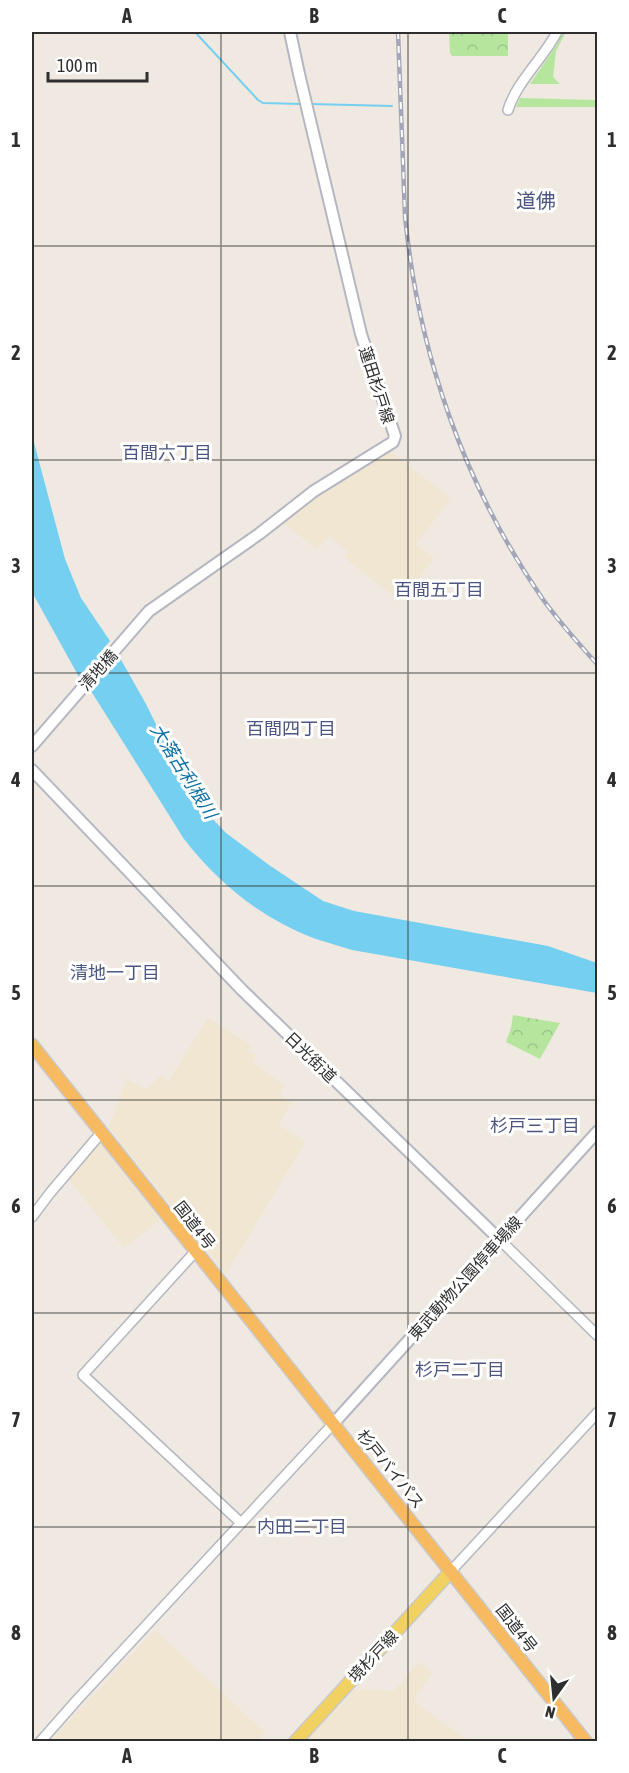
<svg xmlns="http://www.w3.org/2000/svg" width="629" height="1773" font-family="'Asap Condensed','Noto Sans JP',sans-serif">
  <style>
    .education { fill: #f0e6d1 }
    .grass { fill: #b6e59e }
    .park { fill: url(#park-crowns) }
    .water { fill: #75cff0 }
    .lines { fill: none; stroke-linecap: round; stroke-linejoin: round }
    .stream { stroke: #75cff0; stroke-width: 2 }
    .river { stroke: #75cff0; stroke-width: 12 }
    .tertiary-casing { stroke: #b4b7c1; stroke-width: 12 }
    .secondary-casing { stroke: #b4b7c1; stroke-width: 14 }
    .primary-casing { stroke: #c9c9c9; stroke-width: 15 }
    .trunk-casing { stroke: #c9c9c9; stroke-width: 15 }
    .tertiary { stroke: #fff; stroke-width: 9 }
    .secondary { stroke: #fff; stroke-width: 10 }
    .primary { stroke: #f2d163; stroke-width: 12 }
    .trunk { stroke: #f8ba60; stroke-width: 12 }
    .rail-casing { stroke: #a3a6b8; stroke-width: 4.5 }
    .rail { stroke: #fff; stroke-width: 2; stroke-dasharray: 7; stroke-linecap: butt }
    .grid { fill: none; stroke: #2e2e2e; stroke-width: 1.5; stroke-opacity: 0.55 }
    .labels { text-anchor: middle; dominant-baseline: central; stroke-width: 6; stroke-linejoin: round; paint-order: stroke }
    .street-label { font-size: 16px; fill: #2e2e2e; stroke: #fff }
    .neighbourhood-label { font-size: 18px; fill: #4d5680; stroke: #fff }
    .water-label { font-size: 18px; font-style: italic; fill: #0d6fa3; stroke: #fff }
    .quarter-label { font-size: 20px; fill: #4d5680; stroke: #fff }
    .neatline { fill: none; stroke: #2e2e2e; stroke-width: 2 }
    .grid-label { font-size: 20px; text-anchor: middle; font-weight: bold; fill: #2e2e2e }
  </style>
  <defs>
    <pattern id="park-crowns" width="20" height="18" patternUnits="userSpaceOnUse" patternTransform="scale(1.5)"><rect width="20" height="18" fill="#b6e59e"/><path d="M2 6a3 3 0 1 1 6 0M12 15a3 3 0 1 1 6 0" fill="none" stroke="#9dc588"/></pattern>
  </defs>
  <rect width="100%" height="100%" fill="#efe9e1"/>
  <g class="education">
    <path d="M 383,451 L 390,451 L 450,498 L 416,545 L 434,558 L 400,601 L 344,557 L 348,551 L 329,536 L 317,549 L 281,521 Z"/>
    <path d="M 208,1018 L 251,1045 L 248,1051 L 256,1056 L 253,1063 L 285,1086 L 279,1094 L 291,1103 L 278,1125 L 303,1140 L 304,1144 L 226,1274 L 109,1128 L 126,1079 L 147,1089 L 161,1075 L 168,1082 Z"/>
    <path d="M 99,1142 L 160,1220 L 124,1248 L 68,1178 Z"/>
    <path d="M 155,1630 L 265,1733 L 257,1741 L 50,1741 Z"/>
    <path d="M 420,1662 L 432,1673 L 414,1699 L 421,1707 L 469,1741 L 305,1741 L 333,1710 L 342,1705 L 354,1689 L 394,1691 Z"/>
  </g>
  <g class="grass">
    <path d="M 564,32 L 566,32 L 556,51 L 553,77 L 560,84 L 530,84 L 554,49 Z"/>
    <path d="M 520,98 L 597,100 L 597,107 L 516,107 Z"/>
  </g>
  <g class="park">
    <path d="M 449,32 L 508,32 L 508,56 L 452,56 L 450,53 Z"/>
    <path d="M 513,1015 L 560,1023 L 540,1059 L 506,1042 L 511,1028 Z"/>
  </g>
  <g class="water">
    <path d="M 32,435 L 65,559 L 81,598 L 110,641 L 79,677 L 32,592 Z"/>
    <path d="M 120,658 L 146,704 L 192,797 L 226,833 L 269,865 L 323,901 L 354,911 L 548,946 L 597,963 L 597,993 L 352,950 C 340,946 328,943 316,939 C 262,919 219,884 184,839 L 91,691 Z"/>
  </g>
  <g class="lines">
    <g class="stream">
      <path d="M 195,32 L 258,100 L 263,103 L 302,104"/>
      <path d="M 311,104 L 392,106"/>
    </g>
    <path class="river" d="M 86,647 L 112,688"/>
    <defs>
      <g id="tertiary">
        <path d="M 508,110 C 517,81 543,59 557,32"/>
        <path d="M 32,1217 L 50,1193 L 101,1133"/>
        <path d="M 500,1240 L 598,1336"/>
        <path d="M 195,1252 L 83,1375 L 241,1523"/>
        <path d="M 451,1571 L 598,1412"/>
        <path d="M 40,1742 L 77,1700 L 333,1424"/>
      </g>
      <g id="secondary">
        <path d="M 32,746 L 149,611 L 259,534 L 314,491 L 393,442 L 395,436 L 361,334 L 299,74 L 290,32"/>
        <path d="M 32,770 L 242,990 L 500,1240"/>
        <path d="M 333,1424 L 598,1131"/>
      </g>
      <path id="primary" d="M 295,1742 L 451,1571"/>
      <path id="trunk" d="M 32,1045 L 586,1742"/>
    </defs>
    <use href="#tertiary" class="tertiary-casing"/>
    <use href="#secondary" class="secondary-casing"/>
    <use href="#primary" class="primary-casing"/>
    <use href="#trunk" class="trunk-casing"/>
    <use href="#tertiary" class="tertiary"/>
    <use href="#secondary" class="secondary"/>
    <use href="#primary" class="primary"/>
    <use href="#trunk" class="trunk"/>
    <defs>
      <path id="rail" d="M 398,32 L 405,216 C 418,352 464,485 542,598 C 559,622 578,643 598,665"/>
    </defs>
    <use href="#rail" class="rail-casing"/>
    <use href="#rail" class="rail"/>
  </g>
  <path class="grid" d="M 221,32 L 221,1742M 408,32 L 408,1742M 32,246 L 598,246M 32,460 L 598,460M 32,673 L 598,673M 32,886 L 598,886M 32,1100 L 598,1100M 32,1313 L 598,1313M 32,1527 L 598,1527"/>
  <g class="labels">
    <g class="street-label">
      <text transform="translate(377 385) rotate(72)">蓮田杉戸線</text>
      <text transform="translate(98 670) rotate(-48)">清地橋</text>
      <text transform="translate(311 1057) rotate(44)">日光街道</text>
      <text transform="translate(195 1225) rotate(52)">国道4号</text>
      <text transform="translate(465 1278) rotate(-48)">東武動物公園停車場線</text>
      <text transform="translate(391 1469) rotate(51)">杉戸バイパス</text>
      <text transform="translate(517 1628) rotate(52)">国道4号</text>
      <text transform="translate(373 1656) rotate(-47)">境杉戸線</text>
    </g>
    <g class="neighbourhood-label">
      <text x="167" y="452">百間六丁目</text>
      <text x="439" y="589">百間五丁目</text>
      <text x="291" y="728">百間四丁目</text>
      <text x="115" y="972">清地一丁目</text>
      <text x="535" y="1125">杉戸三丁目</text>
      <text x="460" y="1369">杉戸二丁目</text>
      <text x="302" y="1526">内田二丁目</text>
    </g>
    <g class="water-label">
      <text transform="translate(184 771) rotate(58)">大落古利根川</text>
    </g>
    <g class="quarter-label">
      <text x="536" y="200">道佛</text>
    </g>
  </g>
  <rect width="629" height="1773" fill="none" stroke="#ffffff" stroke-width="66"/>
  <g transform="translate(554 1698) rotate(195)" stroke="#ffffff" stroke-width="4.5" paint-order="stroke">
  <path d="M0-4.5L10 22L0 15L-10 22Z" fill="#2e2e2e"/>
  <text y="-9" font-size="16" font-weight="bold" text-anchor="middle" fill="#2e2e2e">N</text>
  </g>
  <path d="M48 72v9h99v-9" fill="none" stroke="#2e2e2e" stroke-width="3"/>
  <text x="57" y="72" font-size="18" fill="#2e2e2e" stroke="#ffffff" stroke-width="4.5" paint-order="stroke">100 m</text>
  <rect x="33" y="33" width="563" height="1707" class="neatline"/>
  <g class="grid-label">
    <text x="127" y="23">A</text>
    <text x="314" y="23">B</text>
    <text x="502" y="23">C</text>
    <text x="16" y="147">1</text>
    <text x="612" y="147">1</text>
    <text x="16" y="360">2</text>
    <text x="612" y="360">2</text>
    <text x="16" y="573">3</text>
    <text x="612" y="573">3</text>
    <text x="16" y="787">4</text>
    <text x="612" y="787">4</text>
    <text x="16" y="1000">5</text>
    <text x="612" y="1000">5</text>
    <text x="16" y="1213">6</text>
    <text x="612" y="1213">6</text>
    <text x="16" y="1427">7</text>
    <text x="612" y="1427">7</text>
    <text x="16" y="1640">8</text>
    <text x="612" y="1640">8</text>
    <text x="127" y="1763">A</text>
    <text x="314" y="1763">B</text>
    <text x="502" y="1763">C</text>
  </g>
</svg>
